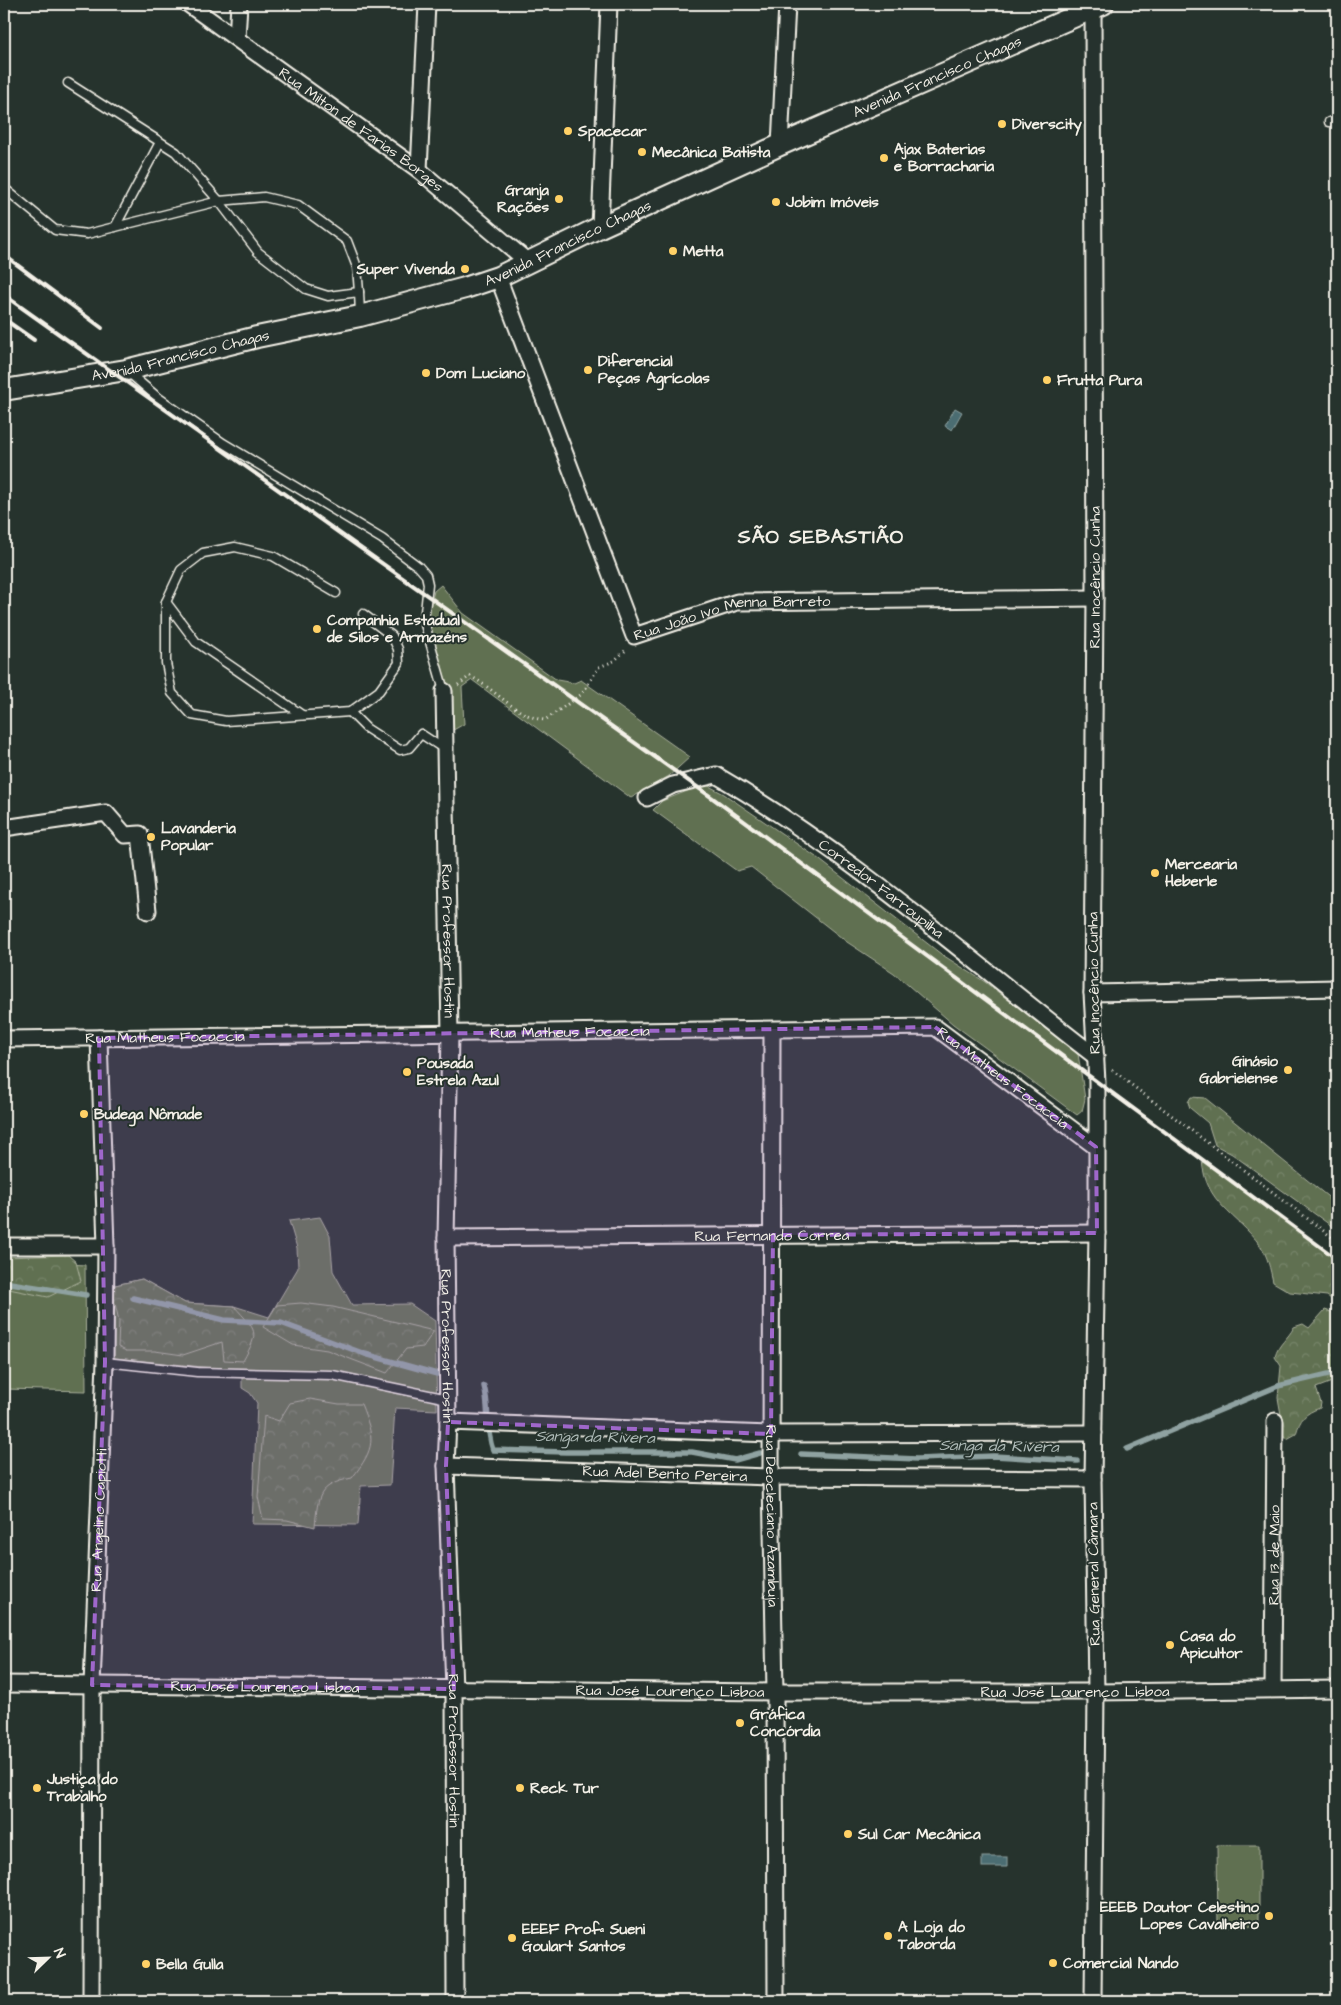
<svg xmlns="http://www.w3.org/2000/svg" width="1341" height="2005" font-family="'Architects Daughter',sans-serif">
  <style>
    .green { fill: #607051; stroke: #aab09c }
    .forest { fill: url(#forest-crowns); stroke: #aab09c }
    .water { fill: #4b6d72; stroke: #8fa2a1 }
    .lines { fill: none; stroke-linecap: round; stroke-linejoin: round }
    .stream { stroke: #8fa2a1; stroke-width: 5.5 }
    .service-casing { stroke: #f4f1e8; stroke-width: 11 }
    .minor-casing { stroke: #f4f1e8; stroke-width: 19 }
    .secondary-casing { stroke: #f4f1e8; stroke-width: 24 }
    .path { stroke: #f4f1e8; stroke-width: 3; stroke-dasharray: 1 4; stroke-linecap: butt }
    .service { stroke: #26332d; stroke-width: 8 }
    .minor { stroke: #26332d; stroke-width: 15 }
    .secondary { stroke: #26332d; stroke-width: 20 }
    .rail { stroke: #f4f1e8; stroke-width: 4 }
    .marked { fill: #9f67cb; fill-opacity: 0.2; stroke: #9f67cb; stroke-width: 4; stroke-dasharray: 10 6; stroke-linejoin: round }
    .poi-dot { fill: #ffd166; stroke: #26332d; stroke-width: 2 }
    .labels { text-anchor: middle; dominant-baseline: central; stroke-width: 4; stroke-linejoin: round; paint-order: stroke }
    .street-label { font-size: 15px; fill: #f4f1e8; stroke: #26332d }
    .poi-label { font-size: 15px; font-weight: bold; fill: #f4f1e8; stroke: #26332d; text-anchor: start }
    .water-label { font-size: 16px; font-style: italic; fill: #b0bcb9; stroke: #26332d }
    .district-label { font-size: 20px; font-weight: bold; letter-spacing: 1px; fill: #f4f1e8; stroke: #26332d }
  </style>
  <defs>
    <pattern id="forest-crowns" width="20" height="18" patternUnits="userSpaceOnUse" patternTransform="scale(1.25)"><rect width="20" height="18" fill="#607051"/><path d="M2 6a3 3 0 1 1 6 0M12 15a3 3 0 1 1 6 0" fill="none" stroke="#77856a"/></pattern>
  </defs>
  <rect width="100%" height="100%" fill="#26332d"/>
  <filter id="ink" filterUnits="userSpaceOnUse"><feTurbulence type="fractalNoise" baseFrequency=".02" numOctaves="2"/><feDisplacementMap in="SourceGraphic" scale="10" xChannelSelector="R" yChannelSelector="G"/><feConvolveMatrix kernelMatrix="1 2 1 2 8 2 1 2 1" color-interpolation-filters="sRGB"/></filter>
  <g filter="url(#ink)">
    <g class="green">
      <path d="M 441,585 L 463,613 L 557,680 L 574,683 L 581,680 L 690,757 L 669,776 L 631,798 L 472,680 L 462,687 L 464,724 L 448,733 L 448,688 L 427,619 L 434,591 Z"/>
      <path d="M 705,784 L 724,794 L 816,857 L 941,954 L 985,982 L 1078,1054 L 1085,1099 L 1082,1111 L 1077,1115 L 953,1024 L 894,973 L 847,942 L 751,867 L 737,871 L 653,810 L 662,801 Z"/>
      <path d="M 320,1217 L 330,1236 L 333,1271 L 352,1305 L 410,1304 L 435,1321 L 437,1410 L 395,1408 L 390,1485 L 361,1486 L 358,1525 L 252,1524 L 257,1403 L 250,1393 L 242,1388 L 242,1371 L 105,1357 L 111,1286 L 142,1279 L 185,1303 L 234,1306 L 269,1317 L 298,1268 L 297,1248 L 289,1221 Z"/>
      <path d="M 4,1260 L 85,1265 L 86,1391 L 4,1389 Z"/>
      <path d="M 1217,1845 L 1259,1845 L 1259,1926 L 1218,1926 Z"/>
    </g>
    <g class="forest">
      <path d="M 1191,1097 L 1205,1098 L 1337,1204 L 1337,1230 L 1232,1154 L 1215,1145 L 1208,1123 L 1190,1108 L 1188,1102 Z"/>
      <path d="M 1202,1160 L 1337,1258 L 1337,1303 L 1327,1296 L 1290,1292 L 1273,1282 C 1270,1269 1268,1256 1260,1245 C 1237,1214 1205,1204 1202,1160 Z"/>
      <path d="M 68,1255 L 76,1262 L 81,1281 L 48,1297 L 4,1288 L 4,1257 Z"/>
      <path d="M 142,1279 L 185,1303 L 234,1306 C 257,1332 260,1330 243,1361 L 224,1360 L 222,1342 L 183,1355 L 155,1351 L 126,1351 L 118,1347 L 119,1321 L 111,1286 Z"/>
      <path d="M 301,1303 L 333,1307 L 434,1331 L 423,1347 L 406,1349 L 387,1373 L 327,1350 L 293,1345 L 263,1327 L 277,1305 Z"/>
      <path d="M 1325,1310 L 1337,1314 L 1337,1380 L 1316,1388 L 1321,1403 L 1320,1408 C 1305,1413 1300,1419 1296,1434 L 1287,1439 L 1280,1431 L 1282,1420 L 1278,1398 L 1281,1366 L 1275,1357 C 1278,1344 1288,1339 1294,1327 L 1303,1324 L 1309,1328 Z"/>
      <path d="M 310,1399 L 339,1404 L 361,1404 C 375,1439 376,1447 352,1478 C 318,1485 318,1495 315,1527 L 287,1520 L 263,1519 L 258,1497 L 264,1416 L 279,1421 L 290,1403 Z"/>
    </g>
    <g class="water">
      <path d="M 955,408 L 962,412 L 952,430 L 945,426 Z"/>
      <rect x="982" y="1857" width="25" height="10"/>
    </g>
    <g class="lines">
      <g class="stream">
        <path d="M 4,1282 L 86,1295"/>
        <path d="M 133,1298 L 224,1320 L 281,1323 L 365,1354 L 437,1374"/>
        <path d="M 484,1386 C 490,1408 485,1428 493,1450 L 566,1452 L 692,1452 L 735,1460 L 760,1453"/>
        <path d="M 1127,1449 L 1278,1386 L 1337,1372"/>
        <path d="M 801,1454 L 917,1459 L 994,1456 L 1077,1461"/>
      </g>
      <defs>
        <g id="service">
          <path d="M 68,83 L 176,152 L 219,201 L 264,197 L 298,205 L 347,241 L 357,267 L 359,292"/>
          <path d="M 1329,122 L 1337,121"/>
          <path d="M 4,188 L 55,230 L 87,234 L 219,201 L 258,252 L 306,289 L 328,296 L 359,292 L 360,314"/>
          <path d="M 115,227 L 160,142"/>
          <path d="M 128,372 L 156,396 L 223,443 L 382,539 L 419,567 L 426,575 L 428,584 L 424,621 L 444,691"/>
          <path d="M 336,593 L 273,556 L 235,547 L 203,553 L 181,570 L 166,602 L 166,663 L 172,693 L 192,715 L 226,721 L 350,712 L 379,691 L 399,663 L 398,649 L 392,636 L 363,614"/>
          <path d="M 166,602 L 196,642 L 302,715"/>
          <path d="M 350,712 L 366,728 L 400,750 L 409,748 L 421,734 L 444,749"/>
          <path d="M 105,1362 L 197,1372 L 332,1375 L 448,1399"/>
        </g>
        <g id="minor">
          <path id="s1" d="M 188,4 L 419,170 L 528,262"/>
          <path d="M 237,39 L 239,4"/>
          <path d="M 780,145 L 787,4"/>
          <path d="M 419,170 L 427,4"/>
          <path d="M 600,227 L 609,4"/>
          <path id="s2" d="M 498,277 L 634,636 L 737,602 L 1095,598"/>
          <path id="s3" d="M 444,691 L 450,1034 L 446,1238 L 448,1422 L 446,1466 L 454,1689 L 455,2001"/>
          <path id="s4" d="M 647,798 L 673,785 L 716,775 C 852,854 971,961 1096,1057"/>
          <path d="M 4,828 L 106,813 L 125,835 L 140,834 L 148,911"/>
          <path d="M 1092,993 L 1337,988"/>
          <path id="s5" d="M 772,1030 L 771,1477 L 775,1692 L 776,2001"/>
          <path id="s6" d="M 4,1039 L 935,1027 L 1096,1147"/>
          <path id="s7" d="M 446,1238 L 1097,1233"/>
          <path d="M 4,1246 L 106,1246"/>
          <path d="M 448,1422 L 771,1434 L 1094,1433"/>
          <path id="s8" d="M 446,1466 L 771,1477 L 1093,1479"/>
          <path id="s9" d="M 4,1684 L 775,1692 L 1096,1692 L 1337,1689"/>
          <path id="s10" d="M 1273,1689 L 1275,1421"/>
          <path id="s11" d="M 91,2001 L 92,1685 L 105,1362 L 106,1246 L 99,1038"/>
          <path id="s12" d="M 1093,2001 L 1096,1692 L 1093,1479 L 1097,1233 L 1097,1082 L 1092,993 L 1095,598 L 1093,9"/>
        </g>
        <g id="secondary">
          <path id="s13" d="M 4,390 L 126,370 L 257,337 L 360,316 L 465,288 L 498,277 L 600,227 L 780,145 L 1103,4"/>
        </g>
      </defs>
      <use href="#service" class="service-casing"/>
      <use href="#minor" class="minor-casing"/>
      <use href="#secondary" class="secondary-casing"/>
      <g class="path">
        <path d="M 458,685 L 470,676 C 497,690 516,717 545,720 L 582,694 L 599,667 L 614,661 L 627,649"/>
        <path d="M 1112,1070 L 1337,1241"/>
        <path d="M 1324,1997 L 1324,2001"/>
      </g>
      <use href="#service" class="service"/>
      <use href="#minor" class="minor"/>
      <use href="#secondary" class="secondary"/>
      <g class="rail">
        <path d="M 4,255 L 102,328"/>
        <path d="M 4,295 L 714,799 L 1337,1259"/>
        <path d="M 4,319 L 34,340"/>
      </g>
    </g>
  </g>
  <path class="marked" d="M 935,1027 L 1096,1147 L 1097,1233 L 773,1235 L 771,1434 L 448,1422 L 446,1466 L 454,1689 L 92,1685 L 105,1362 L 99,1038 Z"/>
  <g class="poi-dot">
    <circle cx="1002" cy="124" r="5"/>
    <circle cx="568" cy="131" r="5"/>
    <circle cx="642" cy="152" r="5"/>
    <circle cx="884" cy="158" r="5"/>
    <circle cx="559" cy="199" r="5"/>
    <circle cx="776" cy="202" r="5"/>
    <circle cx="673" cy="251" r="5"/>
    <circle cx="465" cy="269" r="5"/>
    <circle cx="588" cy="370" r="5"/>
    <circle cx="426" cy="373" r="5"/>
    <circle cx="1047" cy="380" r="5"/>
    <circle cx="317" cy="629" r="5"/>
    <circle cx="151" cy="837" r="5"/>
    <circle cx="1155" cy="873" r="5"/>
    <circle cx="1288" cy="1070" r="5"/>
    <circle cx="407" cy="1072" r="5"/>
    <circle cx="84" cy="1114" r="5"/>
    <circle cx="1170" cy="1645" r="5"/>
    <circle cx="740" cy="1723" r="5"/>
    <circle cx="37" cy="1788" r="5"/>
    <circle cx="520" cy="1788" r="5"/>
    <circle cx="848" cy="1834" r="5"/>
    <circle cx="1269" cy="1916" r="5"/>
    <circle cx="888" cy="1936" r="5"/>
    <circle cx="512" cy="1938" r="5"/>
    <circle cx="1053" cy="1963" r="5"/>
    <circle cx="146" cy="1964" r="5"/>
  </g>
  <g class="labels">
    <g class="street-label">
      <text stroke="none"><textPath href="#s13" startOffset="990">Avenida Francisco Chagas</textPath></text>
      <text stroke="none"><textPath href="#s1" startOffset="214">Rua Milton de Farias Borges</textPath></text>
      <text stroke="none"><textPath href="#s13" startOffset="585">Avenida Francisco Chagas</textPath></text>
      <text stroke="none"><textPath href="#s13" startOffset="180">Avenida Francisco Chagas</textPath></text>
      <text stroke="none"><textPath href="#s12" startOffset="1424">Rua Inocêncio Cunha</textPath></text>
      <text stroke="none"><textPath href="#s2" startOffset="485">Rua João Ivo Menna Barreto</textPath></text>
      <text stroke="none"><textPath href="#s4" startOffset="274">Corredor Farroupilha</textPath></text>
      <text stroke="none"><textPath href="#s3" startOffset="250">Rua Professor Hostin</textPath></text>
      <text transform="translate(1094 983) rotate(-91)">Rua Inocêncio Cunha</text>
      <text stroke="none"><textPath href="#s6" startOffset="566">Rua Matheus Focaccia</textPath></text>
      <text stroke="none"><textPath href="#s6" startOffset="161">Rua Matheus Focaccia</textPath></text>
      <text stroke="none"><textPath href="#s6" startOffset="1016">Rua Matheus Focaccia</textPath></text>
      <text stroke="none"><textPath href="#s7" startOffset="326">Rua Fernando Correa</textPath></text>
      <text stroke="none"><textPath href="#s3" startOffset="655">Rua Professor Hostin</textPath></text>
      <text stroke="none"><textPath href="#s8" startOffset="219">Rua Adel Bento Pereira</textPath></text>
      <text stroke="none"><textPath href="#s5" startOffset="486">Rua Deocleciano Azambuja</textPath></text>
      <text stroke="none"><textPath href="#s11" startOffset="481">Rua Angelino Capiotti</textPath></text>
      <text stroke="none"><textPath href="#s10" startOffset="134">Rua 13 de Maio</textPath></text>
      <text transform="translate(1094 1574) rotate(-91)">Rua General Câmara</text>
      <text stroke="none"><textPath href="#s9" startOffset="261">Rua José Lourenço Lisboa</textPath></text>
      <text stroke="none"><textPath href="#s9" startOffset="666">Rua José Lourenço Lisboa</textPath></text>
      <text stroke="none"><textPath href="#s9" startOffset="1071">Rua José Lourenço Lisboa</textPath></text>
      <text stroke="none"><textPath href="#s3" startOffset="1060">Rua Professor Hostin</textPath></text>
    </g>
    <g class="poi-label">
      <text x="1012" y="124">Diverscity</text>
      <text x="578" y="131">Spacecar</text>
      <text x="894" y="149">Ajax Baterias<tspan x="894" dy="17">e Borracharia</tspan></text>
      <text x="652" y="152">Mecânica Batista</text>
      <text x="549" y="190" text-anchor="end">Granja<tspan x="549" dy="17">Rações</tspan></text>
      <text x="786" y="202">Jobim Imóveis</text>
      <text x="683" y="251">Metta</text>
      <text x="455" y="269" text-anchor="end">Super Vivenda</text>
      <text x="598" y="361">Diferencial<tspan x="598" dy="17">Peças Agrícolas</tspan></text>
      <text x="436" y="373">Dom Luciano</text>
      <text x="1057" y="380">Frutta Pura</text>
      <text x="327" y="620">Companhia Estadual<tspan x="327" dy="17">de Silos e Armazéns</tspan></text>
      <text x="161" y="828">Lavanderia<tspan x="161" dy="17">Popular</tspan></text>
      <text x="1165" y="864">Mercearia<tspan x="1165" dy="17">Heberle</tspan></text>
      <text x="1278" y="1061" text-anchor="end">Ginásio<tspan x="1278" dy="17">Gabrielense</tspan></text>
      <text x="417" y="1063">Pousada<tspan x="417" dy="17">Estrela Azul</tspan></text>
      <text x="94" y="1114">Budega Nômade</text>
      <text x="1180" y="1636">Casa do<tspan x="1180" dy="17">Apicultor</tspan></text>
      <text x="750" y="1714">Gráfica<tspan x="750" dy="17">Concórdia</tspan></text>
      <text x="47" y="1779">Justiça do<tspan x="47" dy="17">Trabalho</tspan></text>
      <text x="530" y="1788">Reck Tur</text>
      <text x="858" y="1834">Sul Car Mecânica</text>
      <text x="1259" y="1907" text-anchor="end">EEEB Doutor Celestino<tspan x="1259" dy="17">Lopes Cavalheiro</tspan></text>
      <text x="898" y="1927">A Loja do<tspan x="898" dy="17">Taborda</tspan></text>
      <text x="522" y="1929">EEEF Profª Sueni<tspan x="522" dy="17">Goulart Santos</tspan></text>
      <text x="1063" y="1963">Comercial Nando</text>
      <text x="156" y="1964">Bella Gulla</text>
    </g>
    <g class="water-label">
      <text transform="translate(595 1437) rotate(1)">Sanga da Rivera</text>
      <text transform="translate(999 1446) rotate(1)">Sanga da Rivera</text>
    </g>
    <g class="district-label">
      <text x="821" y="537">SÃO SEBASTIÃO</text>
    </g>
  </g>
  <rect width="1341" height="2005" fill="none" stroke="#26332d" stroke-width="20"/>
  <rect x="10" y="10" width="1321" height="1985" fill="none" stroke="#f4f1e8" stroke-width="2" filter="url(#ink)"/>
  <g transform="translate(48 1958) rotate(67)" stroke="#26332d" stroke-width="4" paint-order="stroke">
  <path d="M0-4L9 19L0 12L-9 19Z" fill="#f4f1e8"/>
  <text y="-8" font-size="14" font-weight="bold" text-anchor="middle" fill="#f4f1e8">N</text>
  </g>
</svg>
